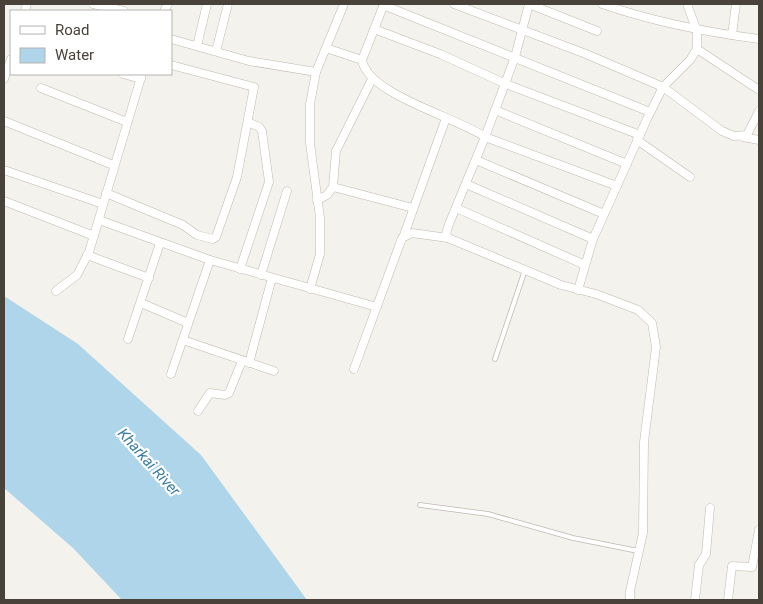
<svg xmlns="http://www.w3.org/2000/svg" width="763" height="604" font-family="Roboto,sans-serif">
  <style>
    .water { fill: #afd5ea }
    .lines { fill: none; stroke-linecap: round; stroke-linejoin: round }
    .service-casing { stroke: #bfb9af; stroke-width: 5.5 }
    .minor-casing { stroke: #bfb9af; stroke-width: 9 }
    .service { stroke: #fff; stroke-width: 4 }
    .minor { stroke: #fff; stroke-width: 8 }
    .labels { text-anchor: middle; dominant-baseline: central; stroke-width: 4.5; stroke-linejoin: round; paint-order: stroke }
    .water-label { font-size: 15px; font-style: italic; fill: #3b7ca2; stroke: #fff }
  </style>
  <rect width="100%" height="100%" fill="#f4f2ec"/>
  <path class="water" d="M 4,296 L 78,344 L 201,455 L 307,600 L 122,600 L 73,548 L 4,488 Z"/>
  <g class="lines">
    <defs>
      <g id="service">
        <path d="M 495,359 L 525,270"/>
        <path d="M 420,505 L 488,514 L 573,538 L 638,551"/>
      </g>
      <g id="minor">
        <path d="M 93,4 L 124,11"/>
        <path d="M 384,4 L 362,60 C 368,95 457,117 485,137 L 449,224 L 446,234 L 448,238 L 561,285 L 596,294 L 638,310 L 652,323 L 656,347 L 644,442 L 643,533 L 630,591 L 630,600"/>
        <path d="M 454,4 L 586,54 L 663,87 L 722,131 L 734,136 L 747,135 L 759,111"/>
        <path d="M 529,4 L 515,57 L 485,137 L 617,186"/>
        <path d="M 529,4 L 597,31"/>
        <path d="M 602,4 C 654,22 705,32 759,39"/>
        <path d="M 383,5 L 650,112"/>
        <path d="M 25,11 L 27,4"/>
        <path d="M 164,11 L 168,4"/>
        <path d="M 374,29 L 440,54 L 506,84 L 640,135"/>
        <path d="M 732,35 L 736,4"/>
        <path d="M 171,39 L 249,61 L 316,72 L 344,4"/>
        <path d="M 197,46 L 207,4"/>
        <path d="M 326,48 L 362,60"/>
        <path d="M 697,49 L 759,90"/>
        <path d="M 216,51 L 228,4"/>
        <path d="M 123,74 L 141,79"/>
        <path d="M 4,79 L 11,59"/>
        <path d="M 41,88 L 127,122"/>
        <path d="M 495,110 L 627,164"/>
        <path d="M 4,121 L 113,165"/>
        <path d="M 743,137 L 759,140"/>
        <path d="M 637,140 L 690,177"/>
        <path d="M 476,160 L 604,214"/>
        <path d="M 4,170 L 103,204"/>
        <path d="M 466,184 L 593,239"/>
        <path d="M 333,187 L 413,208"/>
        <path d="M 106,193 L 183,225 L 197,235 L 213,239 L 216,237 L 237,177 L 254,87 L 171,65"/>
        <path d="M 317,200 L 327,195 L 333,187 L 336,151 L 372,79"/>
        <path d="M 4,201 L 94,236"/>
        <path d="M 456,208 L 585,265"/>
        <path d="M 99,220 L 210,260 L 377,307"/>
        <path d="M 404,235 L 446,118"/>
        <path d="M 87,255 L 149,278"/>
        <path d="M 240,269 L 269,182 L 262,131 L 259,127 L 248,122"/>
        <path d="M 261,275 L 287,191"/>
        <path d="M 310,289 L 320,254 L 320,218 L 310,143 L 310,104 L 316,72"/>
        <path d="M 578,290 L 593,239 L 647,119 L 663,87 L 690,60 L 697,49 L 697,31 L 687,4"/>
        <path d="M 56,291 L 77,275 L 89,252 L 142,74"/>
        <path d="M 141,303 L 188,323"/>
        <path d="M 128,339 L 160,243"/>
        <path d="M 183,340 L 274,371"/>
        <path d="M 249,363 L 272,278"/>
        <path d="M 354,369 L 402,238 L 412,233 L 448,238"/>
        <path d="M 171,374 L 210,260"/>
        <path d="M 198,411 L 210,393 L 225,395 L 229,393 L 242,361"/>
        <path d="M 695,600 L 699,565 L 706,554 L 710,508"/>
        <path d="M 728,600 L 732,566 L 752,567 L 759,530"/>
      </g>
    </defs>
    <use href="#service" class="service-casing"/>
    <use href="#minor" class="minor-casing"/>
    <use href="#service" class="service"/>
    <use href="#minor" class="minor"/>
  </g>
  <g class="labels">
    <g class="water-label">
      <text transform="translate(149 462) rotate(48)">Kharkai River</text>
    </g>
  </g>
  <rect width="763" height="604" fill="none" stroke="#48423a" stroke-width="10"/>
  <rect x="10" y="10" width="162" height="65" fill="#ffffff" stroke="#b6b3b0"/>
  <rect x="20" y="26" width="25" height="8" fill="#ffffff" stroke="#b6b3b0"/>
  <text x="55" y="35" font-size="15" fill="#48423a">Road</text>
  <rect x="20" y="48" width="25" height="15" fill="#afd5ea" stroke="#b6b3b0"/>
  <text x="55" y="60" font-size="15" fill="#48423a">Water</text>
</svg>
